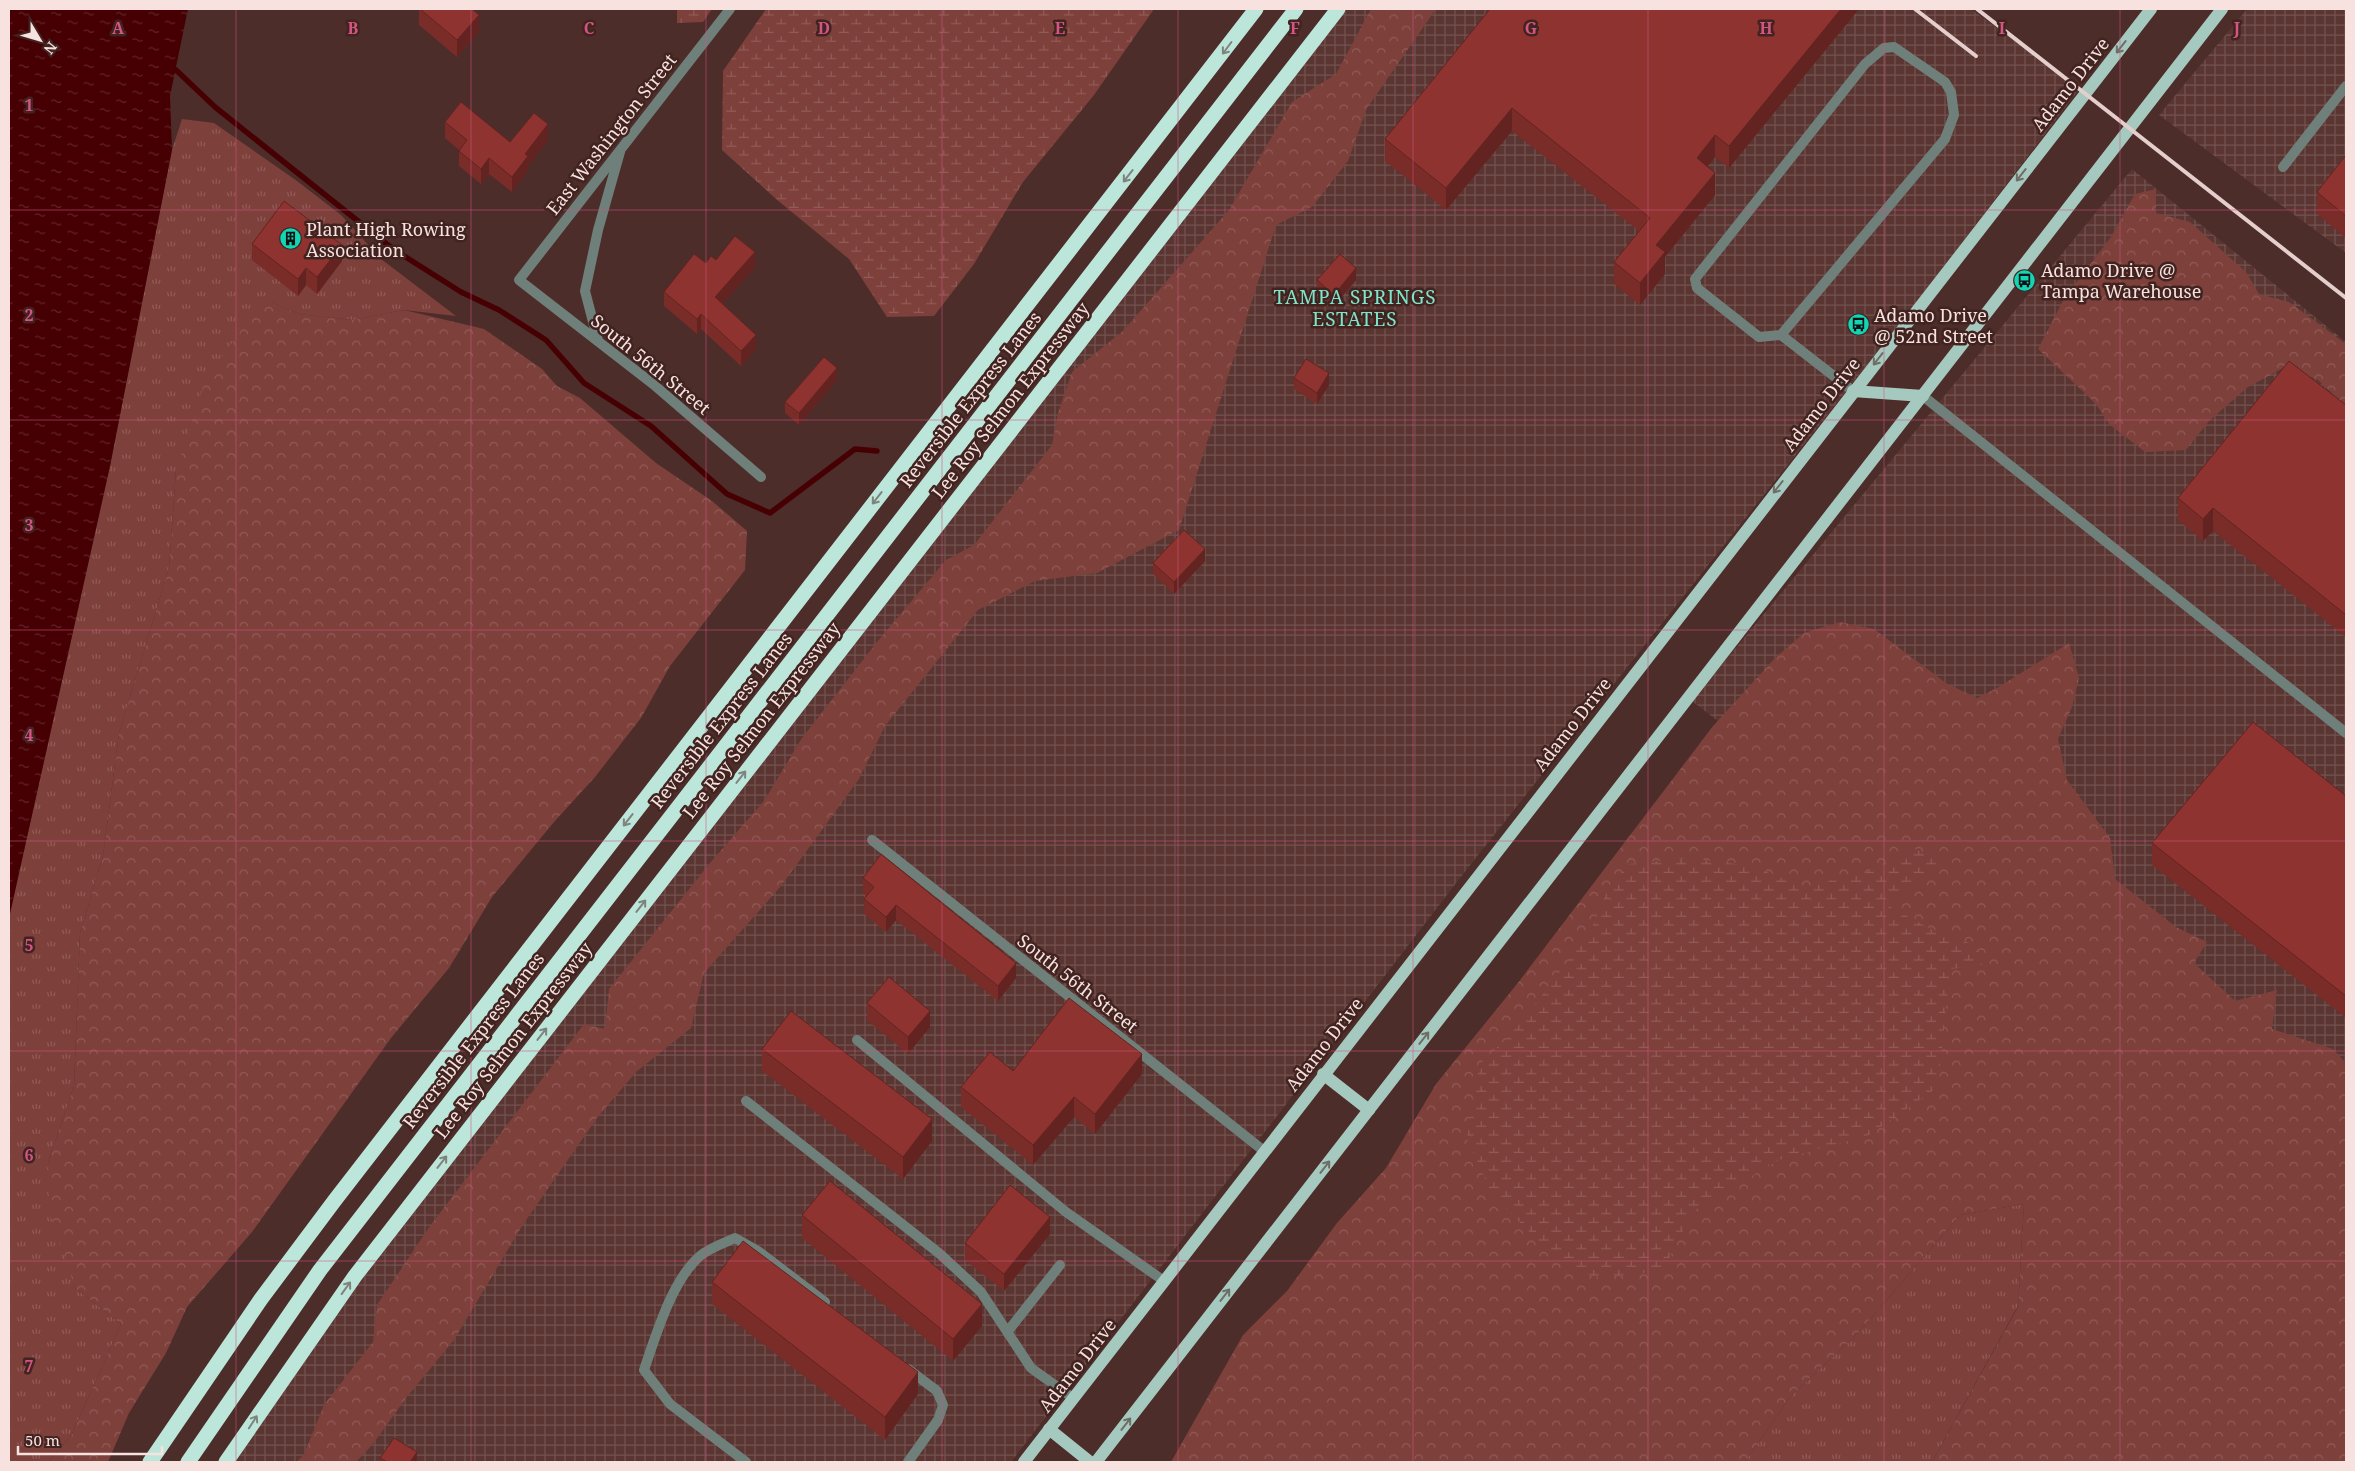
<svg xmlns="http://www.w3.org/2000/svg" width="2355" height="1471" font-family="'Noto Serif',serif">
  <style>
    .industrial { fill: url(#industrial-grid) }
    .grass { fill: url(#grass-tufts) }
    .forest { fill: url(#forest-crowns) }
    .wetland { fill: url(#wetland-marsh) }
    .water { fill: url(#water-ripples) }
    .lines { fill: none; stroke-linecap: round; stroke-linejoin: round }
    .stream { stroke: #460004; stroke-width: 5.5 }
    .service { stroke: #6f807b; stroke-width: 10 }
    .minor { stroke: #6f807b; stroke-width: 10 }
    .primary { stroke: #a6c9bf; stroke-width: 12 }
    .motorway { stroke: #bce6da; stroke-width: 15 }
    .rail { stroke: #e5cfcd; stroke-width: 4 }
    .wall { fill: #7a2c28 }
    .shaded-wall { fill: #632421 }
    .building { fill: #8e332f; stroke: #632421 }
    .oneway { stroke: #6e6e68 }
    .oneway2 { stroke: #7e847d }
    .grid { fill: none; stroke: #d25583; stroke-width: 1; stroke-opacity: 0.55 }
    .labels { text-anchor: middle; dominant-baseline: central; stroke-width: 5; stroke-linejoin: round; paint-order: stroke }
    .street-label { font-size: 18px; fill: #f7e2e0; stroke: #412320 }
    .poi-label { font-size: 18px; fill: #f7e2e0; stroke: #412320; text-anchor: start }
    .neighbourhood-label { font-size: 19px; letter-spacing: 1px; fill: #80e3ca; stroke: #412320 }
    .grid-label { font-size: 16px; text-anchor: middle; font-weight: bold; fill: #d25583; stroke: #412320; stroke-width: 5; stroke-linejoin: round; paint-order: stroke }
  </style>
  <defs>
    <pattern id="industrial-grid" width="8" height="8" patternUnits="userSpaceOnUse" patternTransform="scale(1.25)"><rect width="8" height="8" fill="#5a3531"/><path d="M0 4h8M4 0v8" fill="none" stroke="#72524f"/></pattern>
    <pattern id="grass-tufts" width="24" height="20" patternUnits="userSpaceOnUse" patternTransform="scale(1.25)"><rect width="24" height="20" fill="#7e403b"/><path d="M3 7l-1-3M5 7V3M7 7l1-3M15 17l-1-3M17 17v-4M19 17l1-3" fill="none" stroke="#915b57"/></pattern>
    <pattern id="forest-crowns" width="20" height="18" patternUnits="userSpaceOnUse" patternTransform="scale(1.25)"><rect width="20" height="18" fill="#7e403b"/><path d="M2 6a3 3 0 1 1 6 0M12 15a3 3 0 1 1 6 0" fill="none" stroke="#915b57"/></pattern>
    <pattern id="wetland-marsh" width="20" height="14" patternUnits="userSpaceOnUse" patternTransform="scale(1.25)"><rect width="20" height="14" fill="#7e403b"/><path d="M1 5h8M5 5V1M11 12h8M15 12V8" fill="none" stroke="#915b57"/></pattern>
    <pattern id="water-ripples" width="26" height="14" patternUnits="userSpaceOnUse" patternTransform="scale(1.25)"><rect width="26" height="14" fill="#460004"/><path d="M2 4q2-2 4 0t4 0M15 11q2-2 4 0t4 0" fill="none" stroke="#612528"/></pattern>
  </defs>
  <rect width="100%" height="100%" fill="#4c2d2a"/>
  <g class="industrial">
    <path d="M 1345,9 L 1971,9 L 2080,88 L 1909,312 L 1460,878 L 1011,1462 L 236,1462 L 330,1311 Z"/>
    <path d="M 2247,9 L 2346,9 L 2346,253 L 2159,115 Z"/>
    <path d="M 2132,169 L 2346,342 L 2346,1462 L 1849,823 L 1692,701 Z"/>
  </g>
  <g class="grass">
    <path d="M 182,119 L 214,123 L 297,181 L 341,215 L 381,259 L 456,316 L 404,310 L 353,320 L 299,314 L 272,302 L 176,471 L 169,568 L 119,733 L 103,856 L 80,933 L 74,1086 L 48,1162 L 75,1288 L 121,1324 L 72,1434 L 49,1462 L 9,1462 L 9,918 L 110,466 L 172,150 Z"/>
    <path d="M 2024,1204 L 2018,1306 L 1932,1462 L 1745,1462 L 1790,1397 L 1858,1333 L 1960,1215 Z"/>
  </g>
  <g class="forest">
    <path d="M 1371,9 L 1436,9 L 1367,108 L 1348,161 L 1312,207 L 1276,225 L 1179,530 L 1097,573 L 1035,581 L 978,610 L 885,726 L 859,779 L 781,886 L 704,973 L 691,1028 L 636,1072 L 597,1118 L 522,1226 L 454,1340 L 406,1398 L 373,1444 L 356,1462 L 297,1462 L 304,1454 L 324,1405 L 373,1342 L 377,1305 L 430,1226 L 584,1024 L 605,1029 L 609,989 L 710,863 L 764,801 L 802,738 L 877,642 L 946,560 L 974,545 L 1052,445 L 1058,413 L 1072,372 L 1123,331 L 1229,210 L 1292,102 L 1336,74 Z"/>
    <path d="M 2156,189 L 2156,213 L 2190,222 L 2246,272 L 2259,294 L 2289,302 L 2346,344 L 2346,407 L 2318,380 L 2285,367 L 2248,387 L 2209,421 L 2186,450 L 2145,452 L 2109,424 L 2096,404 L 2038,349 L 2064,299 L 2111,237 L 2135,194 Z"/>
    <path d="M 272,302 L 299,314 L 353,320 L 404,310 L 484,329 L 542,369 L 557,386 L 580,398 L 656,463 L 712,501 L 747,531 L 745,570 L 670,666 L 641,718 L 595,777 L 554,822 L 492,897 L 449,968 L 391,1038 L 252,1232 L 187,1307 L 166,1353 L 129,1413 L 108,1462 L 49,1462 L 72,1434 L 121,1324 L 75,1288 L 49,1212 L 48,1162 L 74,1086 L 80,933 L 103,856 L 119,733 L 169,568 L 176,471 L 206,378 L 248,321 Z"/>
    <path d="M 1840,622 L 1874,629 L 1946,683 L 1977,698 L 1997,688 L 2069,643 L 2079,678 L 2072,707 L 2058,739 L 2067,780 L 2110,838 L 2115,879 L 2176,927 L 2207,942 L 2194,963 L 2235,1001 L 2277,990 L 2272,1029 L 2333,1049 L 2346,1063 L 2346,1462 L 1932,1462 L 2018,1307 L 2024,1204 L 1960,1215 L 1858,1333 L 1790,1397 L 1745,1462 L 1171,1462 L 1243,1335 L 1287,1291 L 1337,1223 L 1386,1168 L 1436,1084 L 1517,984 L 1713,726 L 1777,656 L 1804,633 Z"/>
  </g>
  <g class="wetland">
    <path d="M 677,9 L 712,9 L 703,22 L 677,23 Z"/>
    <path d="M 766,9 L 1154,9 L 1094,95 L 1023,182 L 974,264 L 934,316 L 887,317 L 849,259 L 776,199 L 722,150 L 723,71 Z"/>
    <path d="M 1913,848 L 1944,863 L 1887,905 L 1938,933 L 1972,944 L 1990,964 L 1950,969 L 1938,1087 L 1869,1135 L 1779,1160 L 1693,1211 L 1664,1268 L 1634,1275 L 1593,1277 L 1552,1254 L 1493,1196 L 1467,1139 L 1479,1065 L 1511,1034 L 1549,987 L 1592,928 L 1609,886 L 1629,864 L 1689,858 L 1751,866 L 1805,887 L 1865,873 Z"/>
  </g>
  <path class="water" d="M 9,9 L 188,9 L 170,96 L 172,150 L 110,466 L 9,918 Z"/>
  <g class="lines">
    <path class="stream" d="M 176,70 L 215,107 L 393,249 L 461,292 L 499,310 L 546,340 L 584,383 L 651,426 L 727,494 L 770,513 L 855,449 L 877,451"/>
    <g class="service">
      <path d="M 2283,167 L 2346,86"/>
      <path d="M 1781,335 L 1759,337 L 1697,288 L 1695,279 L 1865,64 L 1884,48 L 1894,47 L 1945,82 L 1951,92 L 1954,115 L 1945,139 L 1781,335 L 1853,391"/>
      <path d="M 1923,396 L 2346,733"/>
      <path d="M 857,1040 L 1066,1212 L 1164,1281"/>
      <path d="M 746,1101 L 940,1254 L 981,1292 L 1031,1368 L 1073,1398"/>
      <path d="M 1008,1331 L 1060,1265"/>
      <path d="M 746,1462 L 670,1404 L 644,1370 C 656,1335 672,1280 700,1256 C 709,1248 724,1243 735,1238 L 758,1251 L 825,1302"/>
      <path d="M 908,1462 L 938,1420 L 943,1405 L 937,1391 L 908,1369"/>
    </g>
    <g class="minor">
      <path d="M 730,9 L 519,280 L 653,384 L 761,477"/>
      <path d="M 598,341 L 585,291 L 598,230 L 620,152"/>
      <path d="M 872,840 L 1264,1151"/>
    </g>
    <g class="primary">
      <path d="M 1853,391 L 1923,396"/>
      <path d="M 1323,1074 L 1369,1110"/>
      <path d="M 1049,1429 L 1090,1462"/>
      <path d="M 1024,1462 L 2151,9"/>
      <path d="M 1096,1462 L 2222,9"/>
    </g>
    <g class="motorway">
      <path d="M 150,1462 L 261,1299 L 335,1200 L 1256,9"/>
      <path d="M 188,1462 L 320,1270 L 1296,9"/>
      <path d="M 226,1462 L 355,1276 L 1338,9"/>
    </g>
    <g class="rail">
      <path d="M 1915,9 L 1976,56"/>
      <path d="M 1977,9 L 2346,298"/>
    </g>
  </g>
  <g class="wall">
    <path d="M 419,9 L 472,9 L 479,32 L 457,57 L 419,25 Z"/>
    <path d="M 1859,9 L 1729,168 L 1715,157 L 1707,166 L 1715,195 L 1665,257 L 1665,274 L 1640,305 L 1614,284 L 1614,262 L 1639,231 L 1512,131 L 1446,210 L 1385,161 L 1385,139 Z"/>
    <path d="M 445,122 L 510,142 L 548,140 L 528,166 L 528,171 L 512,192 L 489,174 L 481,184 L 459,166 L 459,150 L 445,138 Z"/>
    <path d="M 2346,155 L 2346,238 L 2317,214 L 2317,192 Z"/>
    <path d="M 252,244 L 342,261 L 317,294 L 306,285 L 298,296 L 252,260 Z"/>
    <path d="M 716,260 L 755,267 L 722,304 L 756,349 L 741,366 L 701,329 L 697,334 L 664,306 L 664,292 L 706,263 Z"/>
    <path d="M 1317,280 L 1356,280 L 1334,306 L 1317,291 Z"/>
    <path d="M 1294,378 L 1329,385 L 1317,404 L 1294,389 Z"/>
    <path d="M 837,380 L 799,425 L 785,413 L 785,402 Z"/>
    <path d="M 2346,405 L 2346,637 L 2213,531 L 2203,541 L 2178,520 L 2178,498 Z"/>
    <path d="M 1205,561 L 1174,594 L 1153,574 L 1153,563 Z"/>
    <path d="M 2346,796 L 2346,1018 L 2152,865 L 2152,843 Z"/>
    <path d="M 863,878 L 1016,978 L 998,1001 L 896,920 L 886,932 L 864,914 L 864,899 L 866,896 L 863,893 Z"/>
    <path d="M 867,1003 L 930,1027 L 908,1054 L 867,1020 Z"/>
    <path d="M 762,1049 L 932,1141 L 903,1179 L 762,1071 Z"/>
    <path d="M 1013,1071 L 1142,1074 L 1095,1134 L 1074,1117 L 1033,1165 L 961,1107 L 961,1087 Z"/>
    <path d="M 802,1215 L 982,1326 L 953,1361 L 802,1238 Z"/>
    <path d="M 1050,1234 L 1004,1291 L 965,1260 L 965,1243 Z"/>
    <path d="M 712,1282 L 918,1394 L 885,1440 L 712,1304 Z"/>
    <path d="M 380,1458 L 417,1462 L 380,1462 Z"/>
  </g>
  <g class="shaded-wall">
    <path d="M 1841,9 L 1859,9 L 1729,168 L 1729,146 Z"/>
    <path d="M 479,15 L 479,32 L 457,57 L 457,40 Z"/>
    <path d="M 1512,108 L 1512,131 L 1446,210 L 1446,188 Z"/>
    <path d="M 548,124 L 548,140 L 528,166 L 528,171 L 512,192 L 512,177 L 525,154 Z"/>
    <path d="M 1715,135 L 1715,157 L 1697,180 L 1697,158 Z"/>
    <path d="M 489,158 L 489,174 L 481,184 L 481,169 Z"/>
    <path d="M 1715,173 L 1715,195 L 1665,257 L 1665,274 L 1640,305 L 1640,283 L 1656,245 Z"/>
    <path d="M 342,245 L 342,261 L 317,294 L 317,277 Z"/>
    <path d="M 755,252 L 755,267 L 715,312 L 715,297 Z"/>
    <path d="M 306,268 L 306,285 L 298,296 L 298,279 Z"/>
    <path d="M 1356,268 L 1356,280 L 1334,306 L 1334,295 Z"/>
    <path d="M 701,314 L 701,329 L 697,334 L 697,319 Z"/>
    <path d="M 756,335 L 756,349 L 741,366 L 741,351 Z"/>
    <path d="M 837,368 L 837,380 L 799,425 L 799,413 Z"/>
    <path d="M 1329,373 L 1329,385 L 1317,404 L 1317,393 Z"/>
    <path d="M 2213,508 L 2213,531 L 2203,541 L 2203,519 Z"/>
    <path d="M 1205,549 L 1205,561 L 1174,594 L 1174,582 Z"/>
    <path d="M 896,905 L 896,920 L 886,932 L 886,917 Z"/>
    <path d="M 1016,963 L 1016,978 L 998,1001 L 998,986 Z"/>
    <path d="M 930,1011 L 930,1027 L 908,1054 L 908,1037 Z"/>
    <path d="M 1142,1054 L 1142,1074 L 1095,1134 L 1095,1114 Z"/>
    <path d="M 1074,1097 L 1074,1117 L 1033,1165 L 1033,1145 Z"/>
    <path d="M 932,1119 L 932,1141 L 903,1179 L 903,1157 Z"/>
    <path d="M 1050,1217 L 1050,1234 L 1004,1291 L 1004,1274 Z"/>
    <path d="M 982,1304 L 982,1326 L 953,1361 L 953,1339 Z"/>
    <path d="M 918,1372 L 918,1394 L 885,1440 L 885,1417 Z"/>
    <path d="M 417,1452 L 417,1462 L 410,1462 Z"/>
  </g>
  <g class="building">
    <path d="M 420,9 L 472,9 L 479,15 L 457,40 Z"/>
    <path d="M 1490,9 L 1841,9 L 1729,146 L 1715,135 L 1697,158 L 1715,173 L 1656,245 L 1665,252 L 1640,283 L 1614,262 L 1650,218 L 1512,108 L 1446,188 L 1385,139 Z"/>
    <path d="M 461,102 L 510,142 L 534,113 L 548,124 L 525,154 L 528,156 L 512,177 L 489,158 L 481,169 L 459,151 L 467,140 L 445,122 Z"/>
    <path d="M 2346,155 L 2346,216 L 2317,192 Z"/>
    <path d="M 284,201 L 342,245 L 317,277 L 306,268 L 298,279 L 252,244 Z"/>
    <path d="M 735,236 L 755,252 L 715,297 L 756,335 L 741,351 L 701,314 L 697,319 L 664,292 L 694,254 L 706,263 L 711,256 L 716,260 Z"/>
    <path d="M 1340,254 L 1356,268 L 1334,295 L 1317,280 Z"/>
    <path d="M 824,357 L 837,368 L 799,413 L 785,402 Z"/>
    <path d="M 1306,359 L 1329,373 L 1317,393 L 1294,378 Z"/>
    <path d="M 2289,361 L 2346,405 L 2346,615 L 2213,508 L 2203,519 L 2178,498 Z"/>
    <path d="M 1184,530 L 1205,549 L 1174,582 L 1153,563 Z"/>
    <path d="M 2253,722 L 2346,796 L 2346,996 L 2152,843 Z"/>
    <path d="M 881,854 L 1016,963 L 998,986 L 896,905 L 886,917 L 864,899 L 874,887 L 863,878 Z"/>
    <path d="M 889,977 L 930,1011 L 908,1037 L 867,1003 Z"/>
    <path d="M 1069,998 L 1142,1054 L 1095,1114 L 1074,1097 L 1033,1145 L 961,1087 L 990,1052 L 1013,1071 Z"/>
    <path d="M 791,1011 L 932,1119 L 903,1157 L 762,1049 Z"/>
    <path d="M 830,1181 L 982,1304 L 953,1339 L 802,1215 Z"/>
    <path d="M 1010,1185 L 1050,1217 L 1004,1274 L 965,1243 Z"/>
    <path d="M 743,1241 L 918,1372 L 885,1417 L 712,1282 Z"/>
    <path d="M 394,1438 L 417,1452 L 410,1462 L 387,1462 L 380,1458 Z"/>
  </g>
  <defs><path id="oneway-shaft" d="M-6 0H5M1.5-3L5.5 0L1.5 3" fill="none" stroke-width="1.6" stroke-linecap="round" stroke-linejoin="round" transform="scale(1.25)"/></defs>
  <g class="oneway">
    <use href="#oneway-shaft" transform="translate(2121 47) rotate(128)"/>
    <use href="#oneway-shaft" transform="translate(2021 175) rotate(128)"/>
    <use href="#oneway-shaft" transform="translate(1878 359) rotate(128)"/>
    <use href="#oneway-shaft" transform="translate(1778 487) rotate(128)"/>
    <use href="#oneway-shaft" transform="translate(1424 1038) rotate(-52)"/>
    <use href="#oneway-shaft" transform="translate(1325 1167) rotate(-52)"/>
    <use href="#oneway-shaft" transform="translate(1225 1295) rotate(-52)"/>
    <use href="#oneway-shaft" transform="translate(1126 1424) rotate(-52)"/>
  </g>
  <g class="oneway2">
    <use href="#oneway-shaft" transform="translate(1227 48) rotate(127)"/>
    <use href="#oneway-shaft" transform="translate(1128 176) rotate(128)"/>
    <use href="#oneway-shaft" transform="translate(877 498) rotate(128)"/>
    <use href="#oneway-shaft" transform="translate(741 777) rotate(-52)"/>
    <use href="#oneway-shaft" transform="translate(628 820) rotate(128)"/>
    <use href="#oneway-shaft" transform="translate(641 906) rotate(-52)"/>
    <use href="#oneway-shaft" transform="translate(542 1034) rotate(-52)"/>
    <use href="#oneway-shaft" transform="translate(442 1162) rotate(-52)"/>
    <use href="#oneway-shaft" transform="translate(346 1288) rotate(-54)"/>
    <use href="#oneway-shaft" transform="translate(253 1422) rotate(-57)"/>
  </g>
  <path class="grid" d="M 236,9 L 236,1462M 471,9 L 471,1462M 706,9 L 706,1462M 942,9 L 942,1462M 1178,9 L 1178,1462M 1413,9 L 1413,1462M 1648,9 L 1648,1462M 1884,9 L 1884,1462M 2120,9 L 2120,1462M 9,210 L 2346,210M 9,420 L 2346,420M 9,630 L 2346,630M 9,841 L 2346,841M 9,1051 L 2346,1051M 9,1261 L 2346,1261"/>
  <defs>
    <symbol id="building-disc" viewBox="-11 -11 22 22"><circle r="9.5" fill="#11d5b4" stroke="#412320"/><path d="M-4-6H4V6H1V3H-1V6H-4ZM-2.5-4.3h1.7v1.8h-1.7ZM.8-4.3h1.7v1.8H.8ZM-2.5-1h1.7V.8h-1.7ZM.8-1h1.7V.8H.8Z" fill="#111"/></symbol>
    <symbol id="bus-disc" viewBox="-11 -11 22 22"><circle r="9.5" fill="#11d5b4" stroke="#412320"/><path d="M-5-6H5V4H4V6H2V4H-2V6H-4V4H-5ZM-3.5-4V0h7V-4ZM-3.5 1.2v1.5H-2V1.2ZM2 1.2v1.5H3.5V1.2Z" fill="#111"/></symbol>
  </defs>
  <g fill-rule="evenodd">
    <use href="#building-disc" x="278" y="226" width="25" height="25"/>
    <use href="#bus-disc" x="2012" y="268" width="25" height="25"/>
    <use href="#bus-disc" x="1846" y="312" width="25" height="25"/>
  </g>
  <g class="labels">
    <g class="street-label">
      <text transform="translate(2070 84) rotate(-52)">Adamo Drive</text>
      <text transform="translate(611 134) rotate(-52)">East Washington Street</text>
      <text transform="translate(651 364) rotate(39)">South 56th Street</text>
      <text transform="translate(970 399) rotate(-52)">Reversible Express Lanes</text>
      <text transform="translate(1010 400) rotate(-52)">Lee Roy Selmon Expressway</text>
      <text transform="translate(1821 404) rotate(-52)">Adamo Drive</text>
      <text transform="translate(721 720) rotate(-52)">Reversible Express Lanes</text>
      <text transform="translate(761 720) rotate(-52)">Lee Roy Selmon Expressway</text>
      <text transform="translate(1572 724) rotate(-52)">Adamo Drive</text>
      <text transform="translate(1078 983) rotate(38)">South 56th Street</text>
      <text transform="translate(473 1040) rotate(-52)">Reversible Express Lanes</text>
      <text transform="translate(513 1040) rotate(-52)">Lee Roy Selmon Expressway</text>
      <text transform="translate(1324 1044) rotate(-52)">Adamo Drive</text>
      <text transform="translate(1077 1365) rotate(-52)">Adamo Drive</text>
    </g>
    <g class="poi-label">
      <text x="306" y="229">Plant High Rowing<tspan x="306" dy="21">Association</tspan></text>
      <text x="2041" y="270">Adamo Drive @<tspan x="2041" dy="21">Tampa Warehouse</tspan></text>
      <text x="1874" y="315">Adamo Drive<tspan x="1874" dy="21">@ 52nd Street</tspan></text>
    </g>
    <g class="neighbourhood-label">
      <text x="1355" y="297">TAMPA SPRINGS<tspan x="1355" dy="22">ESTATES</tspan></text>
    </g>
  </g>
  <g class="grid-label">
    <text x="118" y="34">A</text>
    <text x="353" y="34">B</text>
    <text x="589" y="34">C</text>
    <text x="824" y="34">D</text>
    <text x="1060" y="34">E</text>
    <text x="1295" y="34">F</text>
    <text x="1531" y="34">G</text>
    <text x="1766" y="34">H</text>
    <text x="2002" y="34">I</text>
    <text x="2237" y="34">J</text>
    <text x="29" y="111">1</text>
    <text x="29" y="321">2</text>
    <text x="29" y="531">3</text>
    <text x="29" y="741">4</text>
    <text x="29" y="951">5</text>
    <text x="29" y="1161">6</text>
    <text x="29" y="1372">7</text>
  </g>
  <rect width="2355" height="1471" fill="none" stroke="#f7e2e0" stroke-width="20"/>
  <g transform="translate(40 40) rotate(128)" stroke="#412320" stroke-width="4" paint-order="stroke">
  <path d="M0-4L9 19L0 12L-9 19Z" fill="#f7e2e0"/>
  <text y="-8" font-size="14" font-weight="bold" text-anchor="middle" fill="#f7e2e0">N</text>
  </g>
  <path d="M18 1446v8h144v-8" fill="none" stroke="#f7e2e0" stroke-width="2.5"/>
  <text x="25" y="1446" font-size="15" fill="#f7e2e0" stroke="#412320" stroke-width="4" paint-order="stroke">50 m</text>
</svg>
